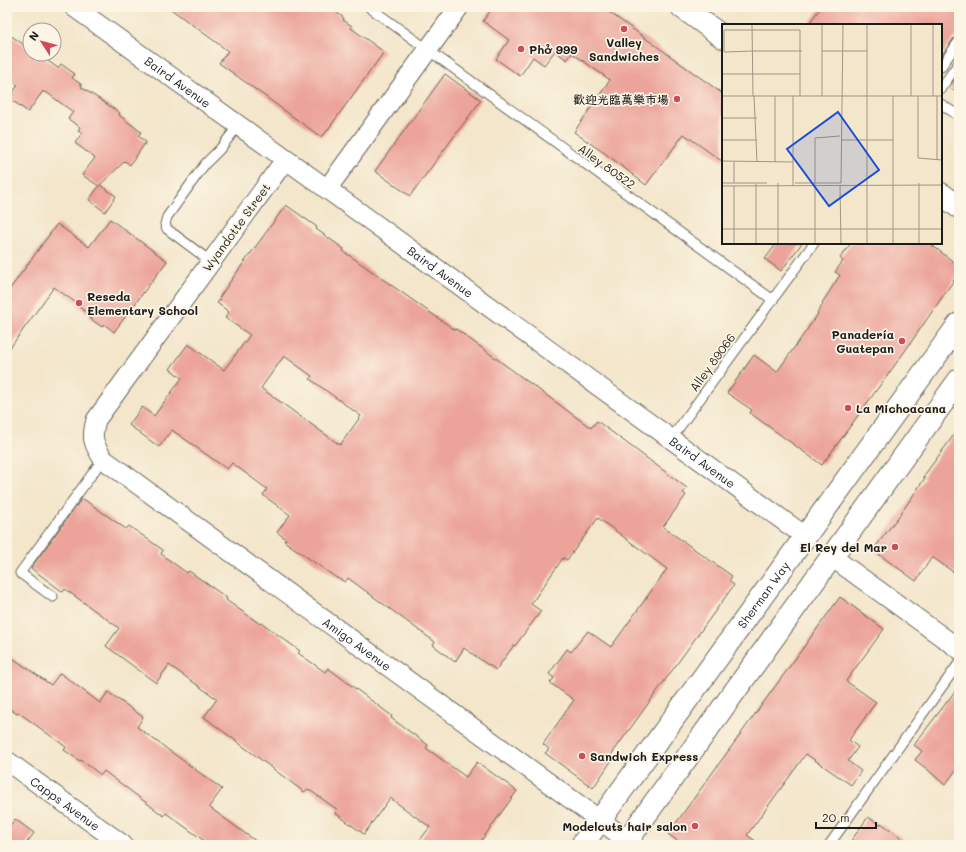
<svg xmlns="http://www.w3.org/2000/svg" width="966" height="852" font-family="Mali,'LXGW WenKai TC',sans-serif">
  <style>
    .building { fill: #eca399; fill-rule: evenodd }
    .lines { fill: none; stroke-linecap: round; stroke-linejoin: round }
    .service-casing { stroke: #676359; stroke-width: 11 }
    .minor-casing { stroke: #676359; stroke-width: 21 }
    .primary-casing { stroke: #676359; stroke-width: 24 }
    .service { stroke: #fff; stroke-width: 9 }
    .minor { stroke: #fff; stroke-width: 19 }
    .primary { stroke: #fff; stroke-width: 22 }
    .poi-dot { fill: #d1495b; stroke: #fcf5e5; stroke-width: 1.5 }
    .labels { text-anchor: middle; dominant-baseline: central; stroke-width: 3.5; stroke-linejoin: round; paint-order: stroke }
    .poi-label { font-size: 12px; font-weight: bold; fill: #1c1c1c; stroke: #fcf5e5; text-anchor: start }
    .street-label { font-size: 12px; fill: #1c1c1c; stroke: #fcf5e5 }
    .inset-road { fill: none; stroke: #9d9585; stroke-width: 1 }
    .view { fill: #1d4ed8; fill-opacity: 0.15; stroke: #1d4ed8; stroke-width: 2 }
    .inset-edge { fill: none; stroke: #1c1c1c; stroke-width: 2 }
  </style>
  <rect width="100%" height="100%" fill="#fcf5e5"/>
  <filter id="ink" filterUnits="userSpaceOnUse"><feTurbulence type="fractalNoise" baseFrequency=".025" numOctaves="2"/><feDisplacementMap in="SourceGraphic" scale="8" xChannelSelector="R" yChannelSelector="G"/><feConvolveMatrix kernelMatrix="1 2 1 2 8 2 1 2 1" color-interpolation-filters="sRGB"/></filter>
  <filter id="wash" filterUnits="userSpaceOnUse"><feTurbulence type="fractalNoise" baseFrequency=".012" numOctaves="4" result="noise"/><feDisplacementMap in="SourceGraphic" scale="16" xChannelSelector="R" yChannelSelector="G"/><feGaussianBlur stdDeviation="0.9" result="paint"/><feColorMatrix in="noise" values="0 0 0 0 0 0 0 0 0 0 0 0 0 0 0 0 0 1.4 0 .05"/><feComposite in="paint" operator="in"/></filter>
  <g filter="url(#wash)">
    <rect width="100%" height="100%" fill="#f3e6cb"/>
    <g id="blocks">
      <g class="building">
        <path d="M 168,7 L 329,7 L 344,18 L 343,20 L 352,26 L 351,28 L 384,52 L 324,135 L 323,134 L 321,137 L 219,63 L 228,51 Z"/>
        <path d="M 493,7 L 602,7 L 723,94 L 723,162 L 684,134 L 646,185 L 610,157 L 574,132 L 610,80 L 572,53 L 567,60 L 555,51 L 544,65 L 533,57 L 520,76 L 496,59 L 509,40 L 483,21 Z"/>
        <path d="M 821,7 L 959,7 L 959,35 L 954,38 L 941,56 L 941,25 L 808,25 Z"/>
        <path d="M 7,33 L 30,49 L 30,54 L 38,54 L 58,68 L 61,64 L 75,74 L 72,78 L 82,85 L 81,87 L 120,113 L 119,115 L 141,132 L 138,136 L 146,142 L 130,165 L 125,161 L 100,185 L 116,196 L 105,212 L 89,200 L 99,186 L 82,175 L 95,158 L 75,143 L 82,133 L 78,131 L 80,127 L 68,119 L 73,112 L 46,92 L 45,93 L 43,91 L 28,112 L 9,98 L 18,85 L 7,77 Z"/>
        <path d="M 959,73 L 959,95 L 949,87 Z"/>
        <path d="M 445,74 L 481,100 L 410,196 L 375,171 Z"/>
        <path d="M 286,205 L 317,227 L 316,229 L 344,249 L 343,251 L 455,330 L 456,329 L 591,428 L 597,421 L 687,488 L 683,493 L 686,495 L 663,527 L 732,576 L 729,581 L 734,585 L 611,755 L 614,757 L 593,788 L 545,753 L 549,749 L 543,744 L 574,700 L 550,683 L 554,678 L 549,674 L 567,649 L 571,652 L 588,631 L 611,647 L 667,569 L 598,518 L 567,560 L 563,558 L 531,604 L 541,611 L 515,646 L 514,645 L 496,670 L 488,664 L 488,665 L 464,648 L 455,662 L 433,645 L 435,642 L 348,578 L 345,582 L 338,578 L 338,579 L 284,541 L 286,539 L 277,532 L 290,515 L 263,495 L 267,489 L 232,463 L 227,469 L 172,430 L 159,447 L 129,425 L 142,407 L 154,416 L 182,378 L 170,369 L 188,344 L 224,370 L 250,335 L 225,318 L 229,312 L 217,303 L 221,299 L 219,298 L 232,279 ZM 284,356 L 312,376 L 310,379 L 361,416 L 340,445 L 261,388 Z"/>
        <path d="M 110,219 L 167,261 L 114,332 L 104,324 L 102,327 L 88,317 L 90,315 L 78,306 L 79,305 L 54,287 L 7,352 L 7,293 L 57,224 L 89,247 Z"/>
        <path d="M 777,243 L 802,243 L 781,271 L 765,259 Z"/>
        <path d="M 851,243 L 929,243 L 955,263 L 958,272 L 956,277 L 905,351 L 822,465 L 750,413 L 752,410 L 727,393 L 754,355 L 777,372 L 818,314 L 817,313 L 823,304 L 822,303 L 840,275 L 835,272 L 843,261 L 840,258 Z"/>
        <path d="M 959,428 L 959,576 L 932,557 L 916,581 L 873,550 L 899,516 L 925,478 L 923,477 Z"/>
        <path d="M 82,498 L 126,529 L 129,526 L 163,550 L 161,554 L 187,573 L 189,571 L 227,598 L 226,600 L 260,624 L 262,623 L 300,651 L 298,653 L 325,672 L 328,668 L 392,716 L 391,718 L 428,745 L 426,748 L 466,777 L 477,762 L 517,791 L 478,845 L 416,845 L 430,827 L 390,798 L 364,834 L 335,813 L 338,810 L 308,789 L 304,792 L 204,717 L 217,699 L 169,665 L 156,683 L 106,646 L 119,628 L 65,589 L 63,592 L 31,568 Z"/>
        <path d="M 840,597 L 884,629 L 846,681 L 876,702 L 849,740 L 858,747 L 848,761 L 861,771 L 851,785 L 806,754 L 747,835 L 761,845 L 683,845 L 668,834 Z"/>
        <path d="M 7,654 L 51,685 L 60,673 L 100,703 L 108,692 L 143,717 L 137,727 L 222,789 L 209,807 L 261,845 L 210,845 L 166,813 L 164,816 L 104,771 L 101,775 L 81,760 L 80,761 L 64,750 L 66,747 L 18,712 L 17,714 L 7,707 Z"/>
        <path d="M 959,686 L 959,766 L 945,785 L 927,769 L 915,760 L 922,751 L 914,745 Z"/>
        <path d="M 868,817 L 880,825 L 881,823 L 911,845 L 848,845 Z"/>
        <path d="M 15,819 L 34,833 L 25,845 L 7,845 L 7,829 Z"/>
      </g>
    </g>
  </g>
  <g filter="url(#ink)">
    <use href="#blocks" fill-opacity="0" stroke="#676359" stroke-width="1"/>
    <g class="lines">
      <defs>
        <g id="service">
          <path d="M 369,7 L 773,300"/>
          <path d="M 941,67 L 959,41"/>
          <path d="M 941,88 L 959,63"/>
          <path d="M 941,104 L 959,116"/>
          <path d="M 210,261 L 167,229 L 165,224 L 167,217 L 205,164 L 220,149 L 238,126"/>
          <path d="M 670,440 L 814,243"/>
          <path d="M 53,597 L 20,573 L 103,459"/>
          <path d="M 829,845 L 959,663"/>
        </g>
        <g id="minor">
          <path id="s1" d="M 74,7 L 327,189 L 806,537"/>
          <path id="s2" d="M 285,160 L 96,420 C 91,438 93,443 103,459 L 634,845"/>
          <path d="M 327,189 L 459,7"/>
          <path d="M 832,557 L 959,649"/>
          <path id="s3" d="M 7,761 L 123,845"/>
        </g>
        <g id="primary">
          <path d="M 682,7 L 723,37"/>
          <path d="M 941,194 L 959,207"/>
          <path id="s4" d="M 582,845 L 959,324"/>
          <path d="M 624,845 L 959,380"/>
        </g>
      </defs>
      <use href="#service" class="service-casing"/>
      <use href="#minor" class="minor-casing"/>
      <use href="#primary" class="primary-casing"/>
      <use href="#service" class="service"/>
      <use href="#minor" class="minor"/>
      <use href="#primary" class="primary"/>
    </g>
  </g>
  <g class="poi-dot">
    <circle cx="624" cy="29" r="4"/>
    <circle cx="521" cy="49" r="4"/>
    <circle cx="677" cy="99" r="4"/>
    <circle cx="79" cy="303" r="4"/>
    <circle cx="902" cy="341" r="4"/>
    <circle cx="848" cy="408" r="4"/>
    <circle cx="895" cy="547" r="4"/>
    <circle cx="582" cy="756" r="4"/>
    <circle cx="695" cy="826" r="4"/>
  </g>
  <g class="labels">
    <g class="poi-label">
      <text x="624" y="42" text-anchor="middle">Valley<tspan x="624" dy="14">Sandwiches</tspan></text>
      <text x="529" y="49">Phở 999</text>
      <text x="669" y="99" text-anchor="end">歡迎光臨萬樂市場</text>
      <text x="87" y="296">Reseda<tspan x="87" dy="14">Elementary School</tspan></text>
      <text x="894" y="334" text-anchor="end">Panadería<tspan x="894" dy="14">Guatepan</tspan></text>
      <text x="856" y="408">La Michoacana</text>
      <text x="887" y="547" text-anchor="end">El Rey del Mar</text>
      <text x="590" y="756">Sandwich Express</text>
      <text x="687" y="826" text-anchor="end">Modelcuts hair salon</text>
    </g>
    <g class="street-label">
      <text stroke="none"><textPath href="#s1" startOffset="128">Baird Avenue</textPath></text>
      <text transform="translate(607 166) rotate(36)">Alley 80522</text>
      <text transform="translate(236 227) rotate(-54)">Wyandotte Street</text>
      <text stroke="none"><textPath href="#s1" startOffset="452">Baird Avenue</textPath></text>
      <text transform="translate(712 362) rotate(-54)">Alley 89066</text>
      <text stroke="none"><textPath href="#s1" startOffset="776">Baird Avenue</textPath></text>
      <text stroke="none"><textPath href="#s4" startOffset="309">Sherman Way</textPath></text>
      <text stroke="none"><textPath href="#s2" startOffset="677">Amigo Avenue</textPath></text>
      <text stroke="none"><textPath href="#s3" startOffset="72">Capps Avenue</textPath></text>
    </g>
  </g>
  <g transform="translate(722 24)">
    <rect width="220" height="220" fill="#f3e6cb"/>
    <path class="inset-road" d="M 30,0 L 31,72M 145,0 L 145,220M 189,0 L 189,72M 100,27 L 145,27M 0,50 L 78,50M 0,72 L 220,72M 32,72 L 35,138M 53,72 L 53,138M 78,72 L 78,6 L 2,6 L 2,28 L 4,28 L 30,27 L 80,27M 100,72 L 100,0M 196,72 L 196,134 L 220,136M 211,72 L 211,0M 215,72 L 215,136M 0,94 L 35,94M 0,116 L 35,116M 119,116 L 171,116M 0,137 L 71,138M 12,138 L 12,159M 0,159 L 45,159M 56,159 L 56,220M 73,159 L 119,159M 119,159 L 121,0M 34,160 L 34,220M 0,162 L 220,161M 12,162 L 12,220M 71,162 L 71,72M 118,162 L 119,220M 0,205 L 220,205M 93,220 L 93,114 L 118,112M 171,220 L 171,72M 197,220 L 197,159"/>
    <path class="view" d="M 116,88 L 157,146 L 107,182 L 65,125 Z"/>
    <rect width="220" height="220" class="inset-edge"/>
  </g>
  <rect width="966" height="852" fill="none" stroke="#fcf5e5" stroke-width="24"/>
  <g transform="translate(42 42) rotate(306)"><circle r="19" fill="#fcf5e5" stroke="#a29e95"/>
  <path d="M0-3L7 15L0 10L-7 15Z" fill="#d1495b"/>
  <text y="-6" font-size="11" font-weight="bold" text-anchor="middle" fill="#1c1c1c">N</text>
  </g>
  <path d="M816 822v6h60v-6" fill="none" stroke="#1c1c1c" stroke-width="2"/>
  <text x="822" y="822" font-size="12" fill="#1c1c1c" stroke="#fcf5e5" stroke-width="3" paint-order="stroke">20 m</text>
</svg>
